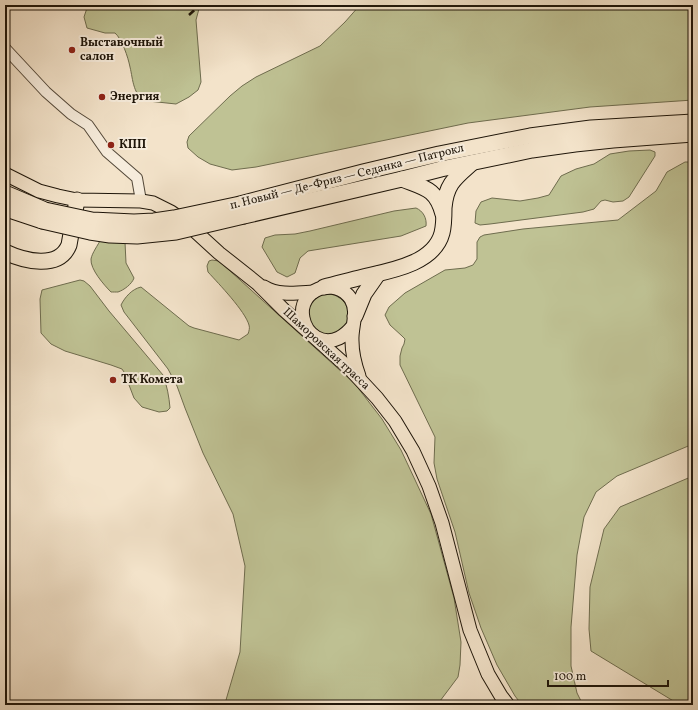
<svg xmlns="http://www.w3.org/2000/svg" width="698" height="710" font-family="Vollkorn,serif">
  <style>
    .green { fill: #bfc294; stroke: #6e6c4e }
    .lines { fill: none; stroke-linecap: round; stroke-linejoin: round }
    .minor-casing { stroke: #534839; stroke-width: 12 }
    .major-casing { stroke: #1e1509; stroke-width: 15 }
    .highway-casing { stroke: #1e1509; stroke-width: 17 }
    .minor { stroke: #f7eddd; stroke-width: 10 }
    .major { stroke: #f3e3ca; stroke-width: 13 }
    .highway { stroke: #f3e3ca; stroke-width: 15 }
    .rail { stroke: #1e1509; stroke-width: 2.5; stroke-dasharray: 7 7; stroke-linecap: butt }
    .highway-bridge-casing { stroke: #1e1509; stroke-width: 17; stroke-linecap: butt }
    .highway-bridge { stroke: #f3e3ca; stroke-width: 15 }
    .poi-dot { fill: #8f2418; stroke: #f7eddd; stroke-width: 1.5 }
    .labels { text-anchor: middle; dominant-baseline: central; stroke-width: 4; stroke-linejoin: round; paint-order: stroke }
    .poi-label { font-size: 12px; font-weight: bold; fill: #1e1509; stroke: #f7eddd; text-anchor: start }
    .street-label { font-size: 12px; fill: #1e1509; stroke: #f7eddd }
  </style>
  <rect width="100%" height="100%" fill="#f3e3ca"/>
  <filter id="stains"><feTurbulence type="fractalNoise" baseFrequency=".005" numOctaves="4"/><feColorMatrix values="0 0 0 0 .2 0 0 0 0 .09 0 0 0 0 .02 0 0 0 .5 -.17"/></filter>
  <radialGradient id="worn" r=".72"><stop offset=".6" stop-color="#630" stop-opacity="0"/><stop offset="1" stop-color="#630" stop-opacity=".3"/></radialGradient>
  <g class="green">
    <path d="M 88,5 L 200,5 L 196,20 L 201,82 L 198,90 L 189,97 L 176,104 L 148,101 C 133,98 133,79 130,67 C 128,57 122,39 115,33 L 105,33 L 87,28 L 84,17 Z"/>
    <path d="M 360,5 L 693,5 L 693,100 L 590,107 L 468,123 L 256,167 L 232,170 L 210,164 L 198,157 L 188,148 L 187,142 L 189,136 L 230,96 L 242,86 L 256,77 L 320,46 L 345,22 Z"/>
    <path d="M 650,150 L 655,152 L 655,156 L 629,197 L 623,201 L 613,202 L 605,200 L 601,201 L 594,209 L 583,212 L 490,224 L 480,225 L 475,223 L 476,211 L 481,202 L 492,198 L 520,201 L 538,198 L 549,195 L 561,176 L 576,169 L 594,164 L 610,154 L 629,151 Z"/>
    <path d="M 685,162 L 693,162 L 693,444 L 617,476 L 596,492 L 584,517 L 577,555 L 571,627 L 571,666 L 577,693 L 583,705 L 522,705 L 515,696 L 497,665 L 481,628 L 469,593 L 455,532 L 437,479 L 434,463 L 435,437 L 400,365 L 400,356 L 402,348 L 404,344 L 405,339 L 402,336 L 390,325 L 385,315 L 389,307 L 405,293 L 445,270 L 465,268 L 473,265 L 477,259 L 477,242 L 480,237 L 484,235 L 523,229 L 618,220 L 656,191 L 667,172 Z"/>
    <path d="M 416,208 C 423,211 427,218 426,226 L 401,236 L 308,251 L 300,258 L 295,273 L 287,277 L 277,272 L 262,247 L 265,238 L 275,235 L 295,234 L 310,231 L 394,211 Z"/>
    <path d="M 101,239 L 125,242 L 126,263 L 134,278 C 132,284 124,290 118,292 C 117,292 112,292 111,292 C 104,285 90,269 91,259 C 92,253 98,245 101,239 Z"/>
    <path d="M 212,260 L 219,261 L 355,384 L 382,419 L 401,450 L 431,514 L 454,598 L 461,642 L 460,665 L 458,677 L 437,705 L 223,705 L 226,700 L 240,652 L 245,566 L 233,514 L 203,453 L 185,408 L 177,386 L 168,369 L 124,312 L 121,305 C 125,297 132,289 141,287 L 189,326 L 194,328 L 239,340 L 248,334 C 249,331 250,328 249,325 C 245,311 219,284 208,272 L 207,266 L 209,261 Z"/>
    <path d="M 80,280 L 84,281 L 90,286 L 109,311 L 163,375 C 167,386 169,396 170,408 L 167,411 L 159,412 L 142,407 L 134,398 L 129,385 L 126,375 L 122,369 L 111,365 L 65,351 L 51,344 L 41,333 L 40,299 L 42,290 Z"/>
    <path d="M 323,294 C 328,294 334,294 338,297 C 352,304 352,327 337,333 C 333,335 326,334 322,335 L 310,325 C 307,309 306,302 323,294 Z"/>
    <path d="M 693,476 L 693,705 L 680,705 L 591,651 L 589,629 L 590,587 L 604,529 L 620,507 Z"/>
  </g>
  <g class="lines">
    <defs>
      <path id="minor" d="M 5,48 L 46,92 L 71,114 L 88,125 L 107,152 L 137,178 L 141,201"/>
      <g id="major">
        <path d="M 5,174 L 39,191 L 58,196 L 77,200 L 141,201 L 153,203 L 171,212 L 184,221 L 219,253 L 258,284 L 284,310 L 350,369 L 377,398 L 395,421 L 413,451 L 429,486 L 442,523 L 470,630 L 488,674 L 501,696 L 508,705"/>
        <path d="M 264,287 C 278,296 297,293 313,292"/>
        <path d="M 353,326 C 349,331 345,335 339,338 C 323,346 306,335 303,318 C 297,290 335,275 351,299 C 359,312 351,327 352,341 C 352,353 355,365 359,376"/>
      </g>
      <g id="highway">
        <path d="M 402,179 C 424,188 436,188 443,214"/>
        <path d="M 5,193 L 45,210"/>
        <path d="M 240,204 L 363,172 L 439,154 L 530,136 L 591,128 L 693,122"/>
        <path d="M 5,207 L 12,211 L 42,221"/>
        <path d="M 244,216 L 402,179 L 441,169 L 532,150 L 575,144 L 613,140 L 693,134"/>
        <path d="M 5,252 C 24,261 59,270 69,245 L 77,200"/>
        <path d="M 324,287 C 337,284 350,280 363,277 C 389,271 434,264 442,233 C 444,225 444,216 444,208 C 446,184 455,178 472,163"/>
        <path d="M 355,316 L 364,294 L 378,274"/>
      </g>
    </defs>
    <use href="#minor" class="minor-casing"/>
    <use href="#major" class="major-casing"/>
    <use href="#highway" class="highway-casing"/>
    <use href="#minor" class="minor"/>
    <use href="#major" class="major"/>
    <use href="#highway" class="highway"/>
    <path class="rail" d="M 189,15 L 200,5"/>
    <defs>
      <g id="highway-bridge">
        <path d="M 45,210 L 92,220 L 134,222 L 154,221 L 174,218 L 240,204"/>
        <path d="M 42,221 L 90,232 L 110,235 L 137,236 L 176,232 L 244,216"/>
      </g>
    </defs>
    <use href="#highway-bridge" class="highway-bridge-casing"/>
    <use href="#highway-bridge" class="highway-bridge"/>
  </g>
  <g class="poi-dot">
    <circle cx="72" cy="50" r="4"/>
    <circle cx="102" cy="97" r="4"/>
    <circle cx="111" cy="145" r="4"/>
    <circle cx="113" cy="380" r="4"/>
  </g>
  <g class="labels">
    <g class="poi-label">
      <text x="80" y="43">Выставочный<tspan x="80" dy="14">салон</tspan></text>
      <text x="110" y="97">Энергия</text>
      <text x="119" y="145">КПП</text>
      <text x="121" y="380">ТК Комета</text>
    </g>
    <g class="street-label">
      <text transform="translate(347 177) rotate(-14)">п. Новый — Де-Фриз — Седанка — Патрокл</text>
      <text transform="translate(326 349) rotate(43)">Шаморовская трасса</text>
    </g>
  </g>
  <rect width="698" height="710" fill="none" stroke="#f3e3ca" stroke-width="20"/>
  <rect x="6" y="6" width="686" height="698" fill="none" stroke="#1e1509" stroke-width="2"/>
  <rect x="10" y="10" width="678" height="690" fill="none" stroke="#1e1509"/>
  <path d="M548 680v6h120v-6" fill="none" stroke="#1e1509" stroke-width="2"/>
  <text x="554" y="680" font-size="12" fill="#1e1509" stroke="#f7eddd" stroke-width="3" paint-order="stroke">100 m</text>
  <rect width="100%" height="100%" filter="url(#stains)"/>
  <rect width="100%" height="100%" fill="url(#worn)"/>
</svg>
